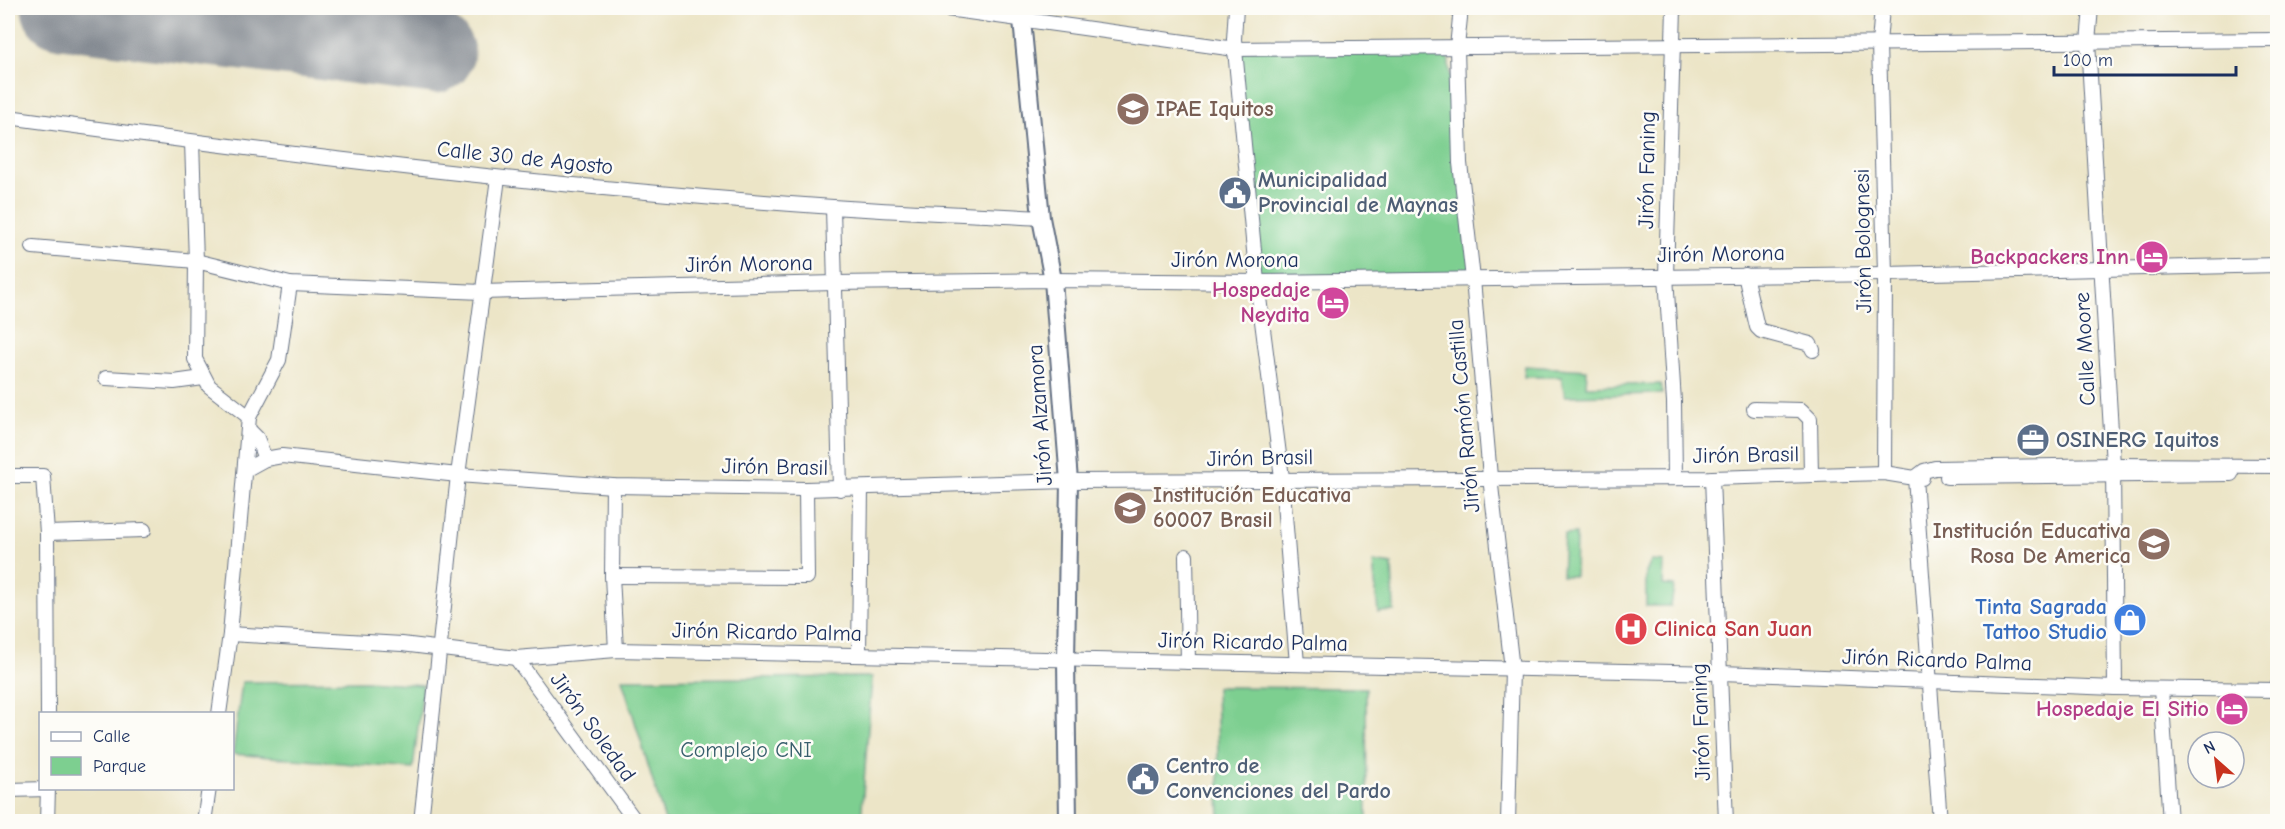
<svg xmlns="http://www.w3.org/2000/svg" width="2285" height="829" font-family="'Comic Neue',sans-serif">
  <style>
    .green { fill: #7dcf90; stroke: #4c7f77; stroke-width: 1.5 }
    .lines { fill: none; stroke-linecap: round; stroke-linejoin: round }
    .runway { stroke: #848a92; stroke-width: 81 }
    .minor-casing { stroke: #646f83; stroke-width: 16 }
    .tertiary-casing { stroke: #646f83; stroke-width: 20 }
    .minor { stroke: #fff; stroke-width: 14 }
    .tertiary { stroke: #fff; stroke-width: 16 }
    .labels { text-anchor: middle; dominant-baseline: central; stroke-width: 5; stroke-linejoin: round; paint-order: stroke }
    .education-label { font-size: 22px; font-weight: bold; fill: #785e54; stroke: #fdfcf7; text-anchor: start }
    .street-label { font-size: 22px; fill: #1b2f5e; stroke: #fdfcf7 }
    .service-label { font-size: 22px; font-weight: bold; fill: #4e5e75; stroke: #fdfcf7; text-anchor: start }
    .hotel-label { font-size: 22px; font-weight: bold; fill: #b23c85; stroke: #fdfcf7; text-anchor: end }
    .shop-label { font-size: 22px; font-weight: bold; fill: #366cbe; stroke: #fdfcf7; text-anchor: end }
    .health-label { font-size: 22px; font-weight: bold; fill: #be3a42; stroke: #fdfcf7; text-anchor: start }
    .park-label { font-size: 22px; fill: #385f6d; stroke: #fdfcf7 }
  </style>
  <rect width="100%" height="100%" fill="#fdfcf7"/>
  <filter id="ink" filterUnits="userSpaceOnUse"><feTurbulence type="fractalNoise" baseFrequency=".0167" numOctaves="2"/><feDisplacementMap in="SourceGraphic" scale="12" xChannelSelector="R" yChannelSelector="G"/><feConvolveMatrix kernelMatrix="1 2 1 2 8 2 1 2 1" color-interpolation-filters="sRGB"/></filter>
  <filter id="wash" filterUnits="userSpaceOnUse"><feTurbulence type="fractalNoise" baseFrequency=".008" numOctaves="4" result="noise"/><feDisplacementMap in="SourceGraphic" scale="24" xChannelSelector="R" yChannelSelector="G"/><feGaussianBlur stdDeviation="1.35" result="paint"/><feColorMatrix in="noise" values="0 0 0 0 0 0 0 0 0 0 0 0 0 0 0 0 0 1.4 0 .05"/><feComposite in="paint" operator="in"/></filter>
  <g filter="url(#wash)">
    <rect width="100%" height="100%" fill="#ece5c7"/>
    <g class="green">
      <path d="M 1447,47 L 1473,279 L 1257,282 L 1235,49 Z"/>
      <path d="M 1525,366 L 1587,370 L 1586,386 L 1661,384 L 1662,394 L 1565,396 L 1561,377 L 1524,377 Z"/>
      <path d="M 1576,534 L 1575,576 L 1562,576 L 1564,535 Z"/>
      <path d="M 1651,561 L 1664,562 L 1663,585 L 1674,586 L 1671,606 L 1646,606 L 1646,573 Z"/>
      <path d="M 1373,562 L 1392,565 L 1394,611 L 1378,612 Z"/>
      <path d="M 872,677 L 861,821 L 665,821 L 622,679 Z"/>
      <path d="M 366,681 L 423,685 L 413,769 L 233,754 L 242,682 Z"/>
      <path d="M 1216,687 L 1366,688 L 1367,821 L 1220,821 Z"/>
    </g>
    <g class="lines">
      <path class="runway" d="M 62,8 L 434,53"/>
    </g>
  </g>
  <g filter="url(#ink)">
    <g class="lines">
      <defs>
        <g id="minor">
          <path d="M 940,8 L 1235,49 L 2278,40"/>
          <path d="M 1236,8 L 1234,39 L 1257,282 L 1282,478 L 1297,664"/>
          <path d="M 1461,8 L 1457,47 L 1460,163 L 1473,279 L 1490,477 L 1512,669 L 1508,822"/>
          <path d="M 1674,8 L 1666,276 L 1674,402 L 1675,477"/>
          <path d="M 1882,8 L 1879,43 L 1885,274 L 1884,473"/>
          <path d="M 2091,8 L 2088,42 L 2113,465 L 2115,688"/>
          <path d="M 8,117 C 282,154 557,188 833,207 C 902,212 972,214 1041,218"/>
          <path d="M 192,142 L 196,261 L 195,359 L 209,386 L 249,417 L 230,634 L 219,714"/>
          <path d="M 833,207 L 840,489"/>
          <path d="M 33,247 L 196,261 L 290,284 L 482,292 L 835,283 L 1053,280 L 1260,282 L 1885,274 L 2278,265"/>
          <path d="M 1745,275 L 1757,327 L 1761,331 L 1810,344 L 1813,350"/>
          <path d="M 106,378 L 174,382 L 203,378"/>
          <path d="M 1754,409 L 1801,410 L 1810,419 L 1811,475"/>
          <path d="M 249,417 L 279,360 L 290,284"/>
          <path d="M 249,430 L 257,438 L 265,459"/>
          <path d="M 245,470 L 265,459 L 282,456 L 458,475 L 613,486 L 806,489 L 1069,481 L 1712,478 L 1884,473 L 1915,478 L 1924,471 L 1935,468 L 2113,465 L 2278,466"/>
          <path d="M 8,476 L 43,476 L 47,533 L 48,714"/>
          <path d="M 1947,477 L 2231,474"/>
          <path d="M 1712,478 L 1726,822"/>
          <path d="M 1922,478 L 1915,478 L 1940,822"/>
          <path d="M 613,486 L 612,576 L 616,650"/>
          <path d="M 47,533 L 144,530"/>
          <path d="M 1186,556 L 1188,662"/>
          <path d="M 612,576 L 807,577 L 806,489"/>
          <path d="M 230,634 L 402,644 L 516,658 L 616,650 L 1721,673 L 2115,688 L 2278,690"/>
          <path d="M 859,654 L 861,488"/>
          <path d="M 516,658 L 636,822"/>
          <path d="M 2161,689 L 2170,822"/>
          <path d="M 8,790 L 48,789"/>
          <path d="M 47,822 L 48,788"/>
          <path d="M 204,822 L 209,788"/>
          <path d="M 421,822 L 458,475 L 498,178"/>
        </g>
        <path id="tertiary" d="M 1023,8 L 1022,20 L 1041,218 L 1053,280 L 1069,481 L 1066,660 L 1068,822"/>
      </defs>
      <use href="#minor" class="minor-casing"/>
      <use href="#tertiary" class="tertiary-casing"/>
      <use href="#minor" class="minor"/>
      <use href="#tertiary" class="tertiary"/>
    </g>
  </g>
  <defs>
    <symbol id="university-disc" viewBox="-11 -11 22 22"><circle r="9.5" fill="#8d6e63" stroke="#fdfcf7"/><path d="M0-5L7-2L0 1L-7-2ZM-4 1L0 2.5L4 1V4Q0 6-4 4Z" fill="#fff"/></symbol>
    <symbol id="civic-disc" viewBox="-11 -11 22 22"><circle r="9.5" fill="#5c6f8a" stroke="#fdfcf7"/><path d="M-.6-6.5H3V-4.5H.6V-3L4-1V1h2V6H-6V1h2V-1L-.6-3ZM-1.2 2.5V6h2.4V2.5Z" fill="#fff"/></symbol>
    <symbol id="hotel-disc" viewBox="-11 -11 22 22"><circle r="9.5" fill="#d1479c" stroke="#fdfcf7"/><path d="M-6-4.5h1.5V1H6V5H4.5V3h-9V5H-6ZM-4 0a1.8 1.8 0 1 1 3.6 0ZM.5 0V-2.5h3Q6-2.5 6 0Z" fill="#fff"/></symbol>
    <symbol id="office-disc" viewBox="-11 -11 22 22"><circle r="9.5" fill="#5c6f8a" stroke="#fdfcf7"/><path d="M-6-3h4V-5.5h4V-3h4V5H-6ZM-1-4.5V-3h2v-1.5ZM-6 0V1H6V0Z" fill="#fff"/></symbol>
    <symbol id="school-disc" viewBox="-11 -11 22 22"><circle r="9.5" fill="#8d6e63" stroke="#fdfcf7"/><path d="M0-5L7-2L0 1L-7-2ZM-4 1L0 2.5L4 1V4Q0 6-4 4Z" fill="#fff"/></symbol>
    <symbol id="shop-disc" viewBox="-11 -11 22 22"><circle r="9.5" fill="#3f7fe0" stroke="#fdfcf7"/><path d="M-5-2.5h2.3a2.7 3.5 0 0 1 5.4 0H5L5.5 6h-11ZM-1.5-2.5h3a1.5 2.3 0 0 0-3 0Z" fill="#fff"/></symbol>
    <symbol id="hospital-disc" viewBox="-11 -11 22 22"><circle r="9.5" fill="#e0444e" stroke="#fdfcf7"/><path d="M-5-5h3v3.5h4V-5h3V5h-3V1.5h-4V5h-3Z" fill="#fff"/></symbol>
  </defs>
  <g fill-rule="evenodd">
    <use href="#university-disc" x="1114" y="90" width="38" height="38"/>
    <use href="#civic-disc" x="1216" y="174" width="38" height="38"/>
    <use href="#hotel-disc" x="2133" y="238" width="38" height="38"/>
    <use href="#hotel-disc" x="1314" y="284" width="38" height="38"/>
    <use href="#office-disc" x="2014" y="421" width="38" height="38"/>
    <use href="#school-disc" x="1111" y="489" width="38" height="38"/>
    <use href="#school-disc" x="2135" y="525" width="38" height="38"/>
    <use href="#shop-disc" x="2111" y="601" width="38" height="38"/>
    <use href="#hospital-disc" x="1612" y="610" width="38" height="38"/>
    <use href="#hotel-disc" x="2213" y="690" width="38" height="38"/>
    <use href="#civic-disc" x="1124" y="760" width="38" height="38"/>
  </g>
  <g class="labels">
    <g class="education-label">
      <text x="1156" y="109">IPAE Iquitos</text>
      <text x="1153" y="495">Institución Educativa<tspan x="1153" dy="25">60007 Brasil</tspan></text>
      <text x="2131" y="531" text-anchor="end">Institución Educativa<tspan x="2131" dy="25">Rosa De America</tspan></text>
    </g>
    <g class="street-label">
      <text transform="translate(525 158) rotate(6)">Calle 30 de Agosto</text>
      <text transform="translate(1647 170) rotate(-89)">Jirón Faning</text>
      <text transform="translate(1863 241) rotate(-91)">Jirón Bolognesi</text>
      <text transform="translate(1721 254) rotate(-1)">Jirón Morona</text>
      <text x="1235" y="260">Jirón Morona</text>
      <text transform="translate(749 264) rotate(-1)">Jirón Morona</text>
      <text transform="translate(2085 349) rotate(-93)">Calle Moore</text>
      <text transform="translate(1040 415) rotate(-94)">Jirón Alzamora</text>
      <text transform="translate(1464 416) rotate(-95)">Jirón Ramón Castilla</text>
      <text transform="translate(1746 455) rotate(-1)">Jirón Brasil</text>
      <text transform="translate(1260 458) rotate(-1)">Jirón Brasil</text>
      <text transform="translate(775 467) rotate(1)">Jirón Brasil</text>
      <text transform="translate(767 632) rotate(1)">Jirón Ricardo Palma</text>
      <text transform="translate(1253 642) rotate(1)">Jirón Ricardo Palma</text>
      <text transform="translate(1937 660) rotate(2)">Jirón Ricardo Palma</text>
      <text transform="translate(1701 722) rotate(-92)">Jirón Faning</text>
      <text transform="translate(593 727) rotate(54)">Jirón Soledad</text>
    </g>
    <g class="service-label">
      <text x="1258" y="180">Municipalidad<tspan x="1258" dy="25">Provincial de Maynas</tspan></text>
      <text x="2056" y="440">OSINERG Iquitos</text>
      <text x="1166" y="766">Centro de<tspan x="1166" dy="25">Convenciones del Pardo</tspan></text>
    </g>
    <g class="hotel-label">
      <text x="2129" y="257">Backpackers Inn</text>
      <text x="1310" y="290">Hospedaje<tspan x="1310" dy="25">Neydita</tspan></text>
      <text x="2209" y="709">Hospedaje El Sitio</text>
    </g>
    <g class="shop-label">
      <text x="2107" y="607">Tinta Sagrada<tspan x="2107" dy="25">Tattoo Studio</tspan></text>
    </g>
    <g class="health-label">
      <text x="1654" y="629">Clinica San Juan</text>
    </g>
    <g class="park-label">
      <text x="746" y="750">Complejo CNI</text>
    </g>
  </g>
  <rect width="2285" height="829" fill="none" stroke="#fdfcf7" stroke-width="30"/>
  <rect x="39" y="712" width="195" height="78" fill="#fdfcf7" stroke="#a3aaba" stroke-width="1.5"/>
  <rect x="51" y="732" width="30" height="9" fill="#ffffff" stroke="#a3aaba" stroke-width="1.5"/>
  <text x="93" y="742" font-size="18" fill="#1b2f5e">Calle</text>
  <rect x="51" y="757" width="30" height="18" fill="#7dcf90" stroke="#a3aaba" stroke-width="1.5"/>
  <text x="93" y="772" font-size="18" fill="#1b2f5e">Parque</text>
  <g transform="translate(2216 760) rotate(332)"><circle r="28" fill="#fdfcf7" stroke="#a3aaba" stroke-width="1.5"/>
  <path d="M0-4.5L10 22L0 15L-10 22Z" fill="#c8321e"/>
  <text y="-9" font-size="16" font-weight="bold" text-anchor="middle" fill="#1b2f5e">N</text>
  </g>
  <path d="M2054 66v9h182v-9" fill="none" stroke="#1b2f5e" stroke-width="3"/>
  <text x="2063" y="66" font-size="18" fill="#1b2f5e" stroke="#fdfcf7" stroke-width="4.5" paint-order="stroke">100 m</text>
</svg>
